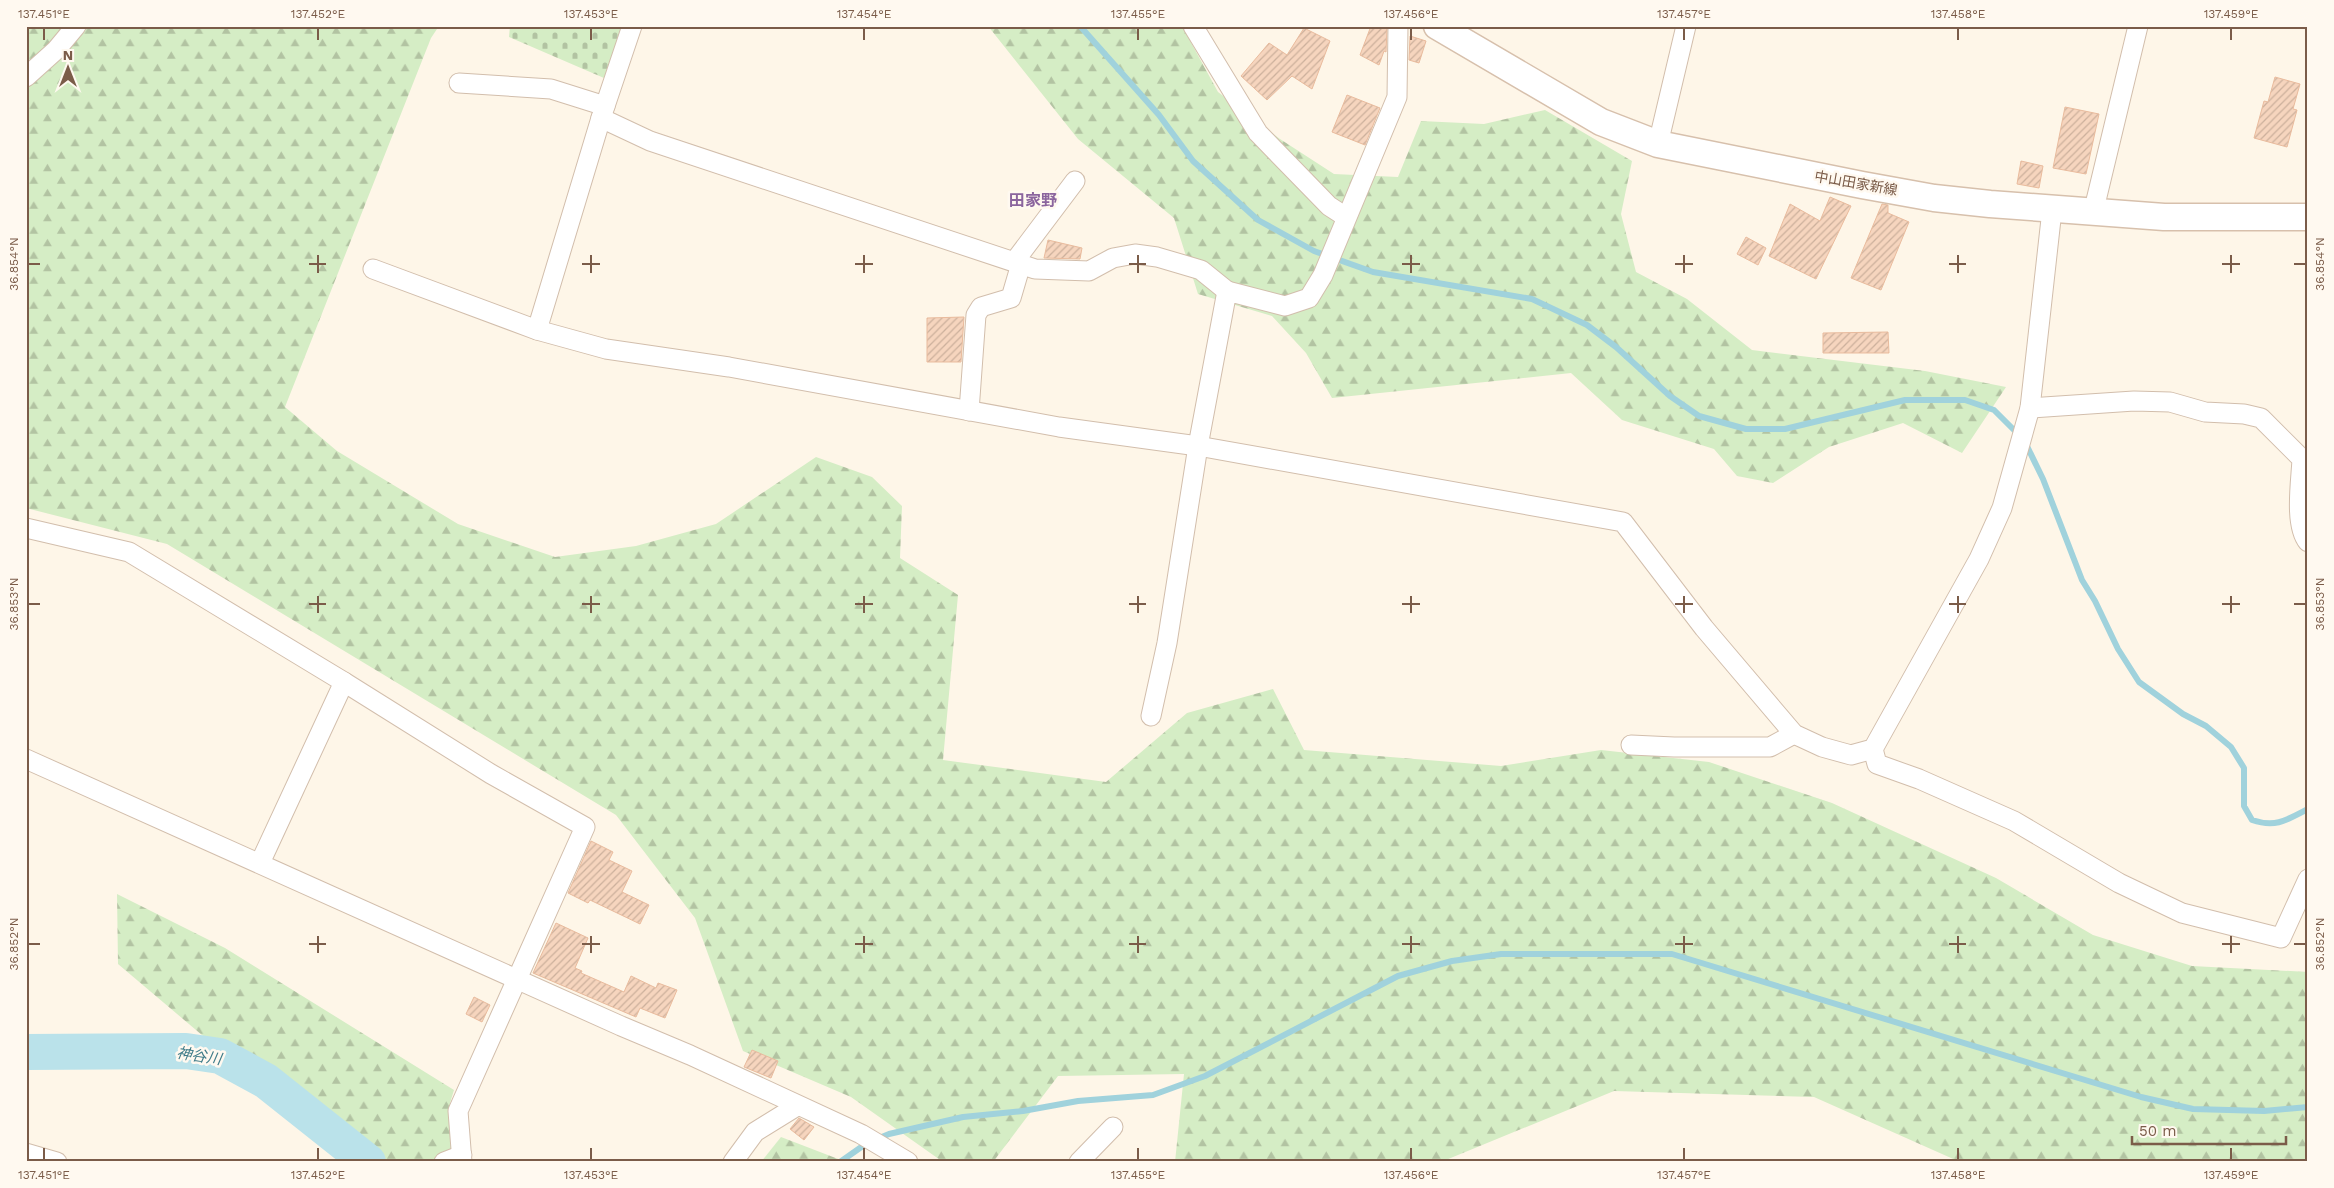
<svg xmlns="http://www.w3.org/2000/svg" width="2334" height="1188" font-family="'Work Sans','Noto Sans JP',sans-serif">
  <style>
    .forest { fill: url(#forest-firs) }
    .cemetery { fill: url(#cemetery-stones) }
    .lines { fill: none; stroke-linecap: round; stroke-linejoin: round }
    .stream { stroke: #a0d2dc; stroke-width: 6 }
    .river { stroke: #bae2ea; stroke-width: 36 }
    .building { fill: url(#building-hatch); stroke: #e9bb9d }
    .minor-casing { stroke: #d2beac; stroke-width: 21 }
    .secondary-casing { stroke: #d7c0ac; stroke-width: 29 }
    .minor { stroke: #fff; stroke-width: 19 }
    .secondary { stroke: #fff; stroke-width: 26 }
    .ticks { fill: none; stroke: #7b5c49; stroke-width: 2 }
    .labels { text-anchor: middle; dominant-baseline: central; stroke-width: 5; stroke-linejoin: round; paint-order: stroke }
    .street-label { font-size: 14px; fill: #7b5c49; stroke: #fff9f0 }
    .water-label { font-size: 15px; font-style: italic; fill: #3e7b88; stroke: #fff9f0 }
    .quarter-label { font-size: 16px; font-weight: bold; fill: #8b659e; stroke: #fff9f0 }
    .neatline { fill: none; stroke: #7b5c49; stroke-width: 2 }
    .ticks-label { font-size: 12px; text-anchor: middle; fill: #7b5c49 }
  </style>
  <defs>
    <pattern id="forest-firs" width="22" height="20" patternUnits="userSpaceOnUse" patternTransform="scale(1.25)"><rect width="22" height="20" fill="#d5edc5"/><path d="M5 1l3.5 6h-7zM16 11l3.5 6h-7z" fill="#b2c3a2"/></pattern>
    <pattern id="cemetery-stones" width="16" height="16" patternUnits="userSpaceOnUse" patternTransform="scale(1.25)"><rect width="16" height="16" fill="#d5edc5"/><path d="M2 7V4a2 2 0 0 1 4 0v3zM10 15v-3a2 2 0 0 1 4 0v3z" fill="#b2c3a2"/></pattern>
    <pattern id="building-hatch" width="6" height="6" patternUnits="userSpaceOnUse" patternTransform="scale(1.25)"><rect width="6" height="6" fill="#f6d5be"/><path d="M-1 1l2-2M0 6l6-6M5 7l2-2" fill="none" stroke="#ccb09c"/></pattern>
  </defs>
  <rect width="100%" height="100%" fill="#fef6e8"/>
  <g class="forest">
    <path d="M 439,26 L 431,38 L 285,407 L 337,451 L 458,524 L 555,557 L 636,546 L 716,524 L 816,457 L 872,477 L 902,506 L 900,558 L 958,595 L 943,760 L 1106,782 L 1187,713 L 1273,689 L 1304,750 L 1501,766 L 1601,750 L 1709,762 L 1832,803 L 1996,878 L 2093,935 L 2192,966 L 2308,972 L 2308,1162 L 1960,1162 L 1814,1097 L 1614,1091 L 1441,1162 L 1175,1162 L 1184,1074 L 1058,1076 L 993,1162 L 943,1162 L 851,1097 L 743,1051 L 695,918 L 616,815 L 167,544 L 26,508 L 26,27 Z"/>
    <path d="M 988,26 L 1182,26 L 1218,92 L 1280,139 L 1334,174 L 1398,177 L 1421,121 L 1484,124 L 1545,110 L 1632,161 L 1621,214 L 1636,272 L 1687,299 L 1752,350 L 1925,371 L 2006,387 L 1962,453 L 1903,423 L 1829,447 L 1773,483 L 1737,476 L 1714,449 L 1622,420 L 1571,373 L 1332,398 L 1306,353 L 1272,316 L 1198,294 L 1174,218 L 1078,139 Z"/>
    <path d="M 117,894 L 225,948 L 454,1090 L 450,1103 L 455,1162 L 352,1162 L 118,964 Z"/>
    <path d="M 781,1137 L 846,1162 L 761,1162 Z"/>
  </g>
  <path class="cemetery" d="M 510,26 L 623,26 L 604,78 L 509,37 Z"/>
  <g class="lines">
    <g class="stream">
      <path d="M 1080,26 L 1159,115 L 1193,161 L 1258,220 L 1314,251 L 1373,272 L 1532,299 L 1587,325 L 1616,347 L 1670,396 L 1699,416 L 1746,429 L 1785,429 L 1905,400 L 1965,400 L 1994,410 L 2024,440 L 2043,479 L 2082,580 L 2095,601 L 2118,649 L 2139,682 L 2183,714 L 2206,726 L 2231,747 L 2244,768 L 2244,806 L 2252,820 C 2276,828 2287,820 2308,809"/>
      <path d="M 877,1139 L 889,1134 L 963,1117 L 1023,1111 L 1078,1101 L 1153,1095 L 1205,1076 L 1398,976 L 1452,961 L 1501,954 L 1672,954 L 2141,1097 L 2193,1109 L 2264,1111 L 2308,1107"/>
      <path d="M 840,1162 L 867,1143"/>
    </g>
    <path class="river" d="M 26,1052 L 186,1051 L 220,1056 L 266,1081 L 368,1162"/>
  </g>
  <g class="building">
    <path d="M 1371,26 L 1382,26 L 1387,29 L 1386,52 L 1384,51 L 1379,65 L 1360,55 Z"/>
    <path d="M 1304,28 L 1330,41 L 1312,89 L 1292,76 L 1267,100 L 1241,76 L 1269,43 L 1287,55 Z"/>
    <path d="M 1410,36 L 1426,41 L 1419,63 L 1409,60 Z"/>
    <path d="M 2275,77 L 2300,84 L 2293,109 L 2297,110 L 2287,147 L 2254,138 L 2264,101 L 2268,102 Z"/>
    <path d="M 1347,95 L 1380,108 L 1365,145 L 1332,132 Z"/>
    <path d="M 2065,107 L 2099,114 L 2086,174 L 2053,168 Z"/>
    <path d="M 2021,161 L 2043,166 L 2039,188 L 2017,184 Z"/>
    <path d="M 1830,197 L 1851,206 L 1816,279 L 1769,256 L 1790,204 L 1820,221 Z"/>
    <path d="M 1882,204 L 1888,205 L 1888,213 L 1909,222 L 1881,290 L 1851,278 Z"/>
    <path d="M 1746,237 L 1766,248 L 1758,265 L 1737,254 Z"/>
    <path d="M 1048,240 L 1082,248 L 1080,259 L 1044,258 Z"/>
    <path d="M 964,317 L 961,362 L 927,362 L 927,318 Z"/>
    <path d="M 1888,332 L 1889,353 L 1823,353 L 1823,333 Z"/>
    <path d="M 591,841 L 613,852 L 609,860 L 632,871 L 622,892 L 649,905 L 640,924 L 590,900 L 588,903 L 568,893 Z"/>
    <path d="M 556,923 L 588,938 L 575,968 L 582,971 L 581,973 L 624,992 L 631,976 L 656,988 L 658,983 L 677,990 L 665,1018 L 640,1008 L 636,1017 L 533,973 Z"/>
    <path d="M 474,997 L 490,1005 L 482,1022 L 466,1014 Z"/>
    <path d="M 752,1050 L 778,1061 L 771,1078 L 744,1067 Z"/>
    <path d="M 799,1118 L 814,1127 L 804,1140 L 790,1129 Z"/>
  </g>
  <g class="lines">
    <defs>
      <g id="minor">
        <path d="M 632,26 L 601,118 L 537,330 L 606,349 L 729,367 L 1059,427 L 1198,446 L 1623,522 L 1704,628 L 1794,734 L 1822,747 L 1851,755 L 1873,749 L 1979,559 L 2002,508 L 2030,408 L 2052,210"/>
        <path d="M 1193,26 L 1258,133 L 1329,206 L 1346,217"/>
        <path d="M 26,77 L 56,50 L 76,26"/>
        <path d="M 459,83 L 551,89 L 605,106"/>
        <path d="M 601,118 L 650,141 L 1035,269 L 1089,271 L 1113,258 L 1135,254 L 1157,257 L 1201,270 L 1227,291"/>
        <path d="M 1658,144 L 1686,26"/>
        <path d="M 2093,213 L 2138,26"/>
        <path d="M 1014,262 L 1075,181"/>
        <path d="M 373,269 L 537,330"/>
        <path d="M 2030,408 L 2134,401 L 2170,402 L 2205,412 L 2244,414 L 2261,418 L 2302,459 C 2301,481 2294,525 2308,542"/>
        <path d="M 969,411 L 976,315 L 981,307 L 1011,298 L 1021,264"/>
        <path d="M 26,528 L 129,552 L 344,682 L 260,863"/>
        <path d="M 344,682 L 491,774 L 585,827 L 458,1111 L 462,1162"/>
        <path d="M 1151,716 L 1167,643 L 1198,446 L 1227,291 L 1285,306 L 1309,298 L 1323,275 L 1397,97 L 1398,26"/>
        <path d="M 1631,745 L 1674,747 L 1770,747 L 1794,734"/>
        <path d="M 1873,749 L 1877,764 L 1919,779 L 2014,821 L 2119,883 L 2182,913 L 2281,938 L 2308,879"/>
        <path d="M 26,759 L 621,1026 L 690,1055 L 861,1134 L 908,1162"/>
        <path d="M 26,1153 L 57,1162"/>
        <path d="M 444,1162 L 462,1155"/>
        <path d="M 733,1162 L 755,1132 L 797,1106"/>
        <path d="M 1079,1162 L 1113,1127"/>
      </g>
      <path id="secondary" d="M 1437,26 L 1601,122 L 1658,144 L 1862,185 L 1934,198 L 1990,204 L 2164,217 L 2308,217"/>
    </defs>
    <use href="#minor" class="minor-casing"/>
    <use href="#secondary" class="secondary-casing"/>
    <use href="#minor" class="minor"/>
    <use href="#secondary" class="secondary"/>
  </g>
  <path class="ticks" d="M 44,28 L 44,40M 318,28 L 318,40M 591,28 L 591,40M 864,28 L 864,40M 1138,28 L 1138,40M 1411,28 L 1411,40M 1684,28 L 1684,40M 1958,28 L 1958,40M 2231,28 L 2231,40M 318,255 L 318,273M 591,255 L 591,273M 864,255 L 864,273M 1138,255 L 1138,273M 1411,255 L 1411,273M 1684,255 L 1684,273M 1958,255 L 1958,273M 2231,255 L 2231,273M 28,264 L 40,264M 309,264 L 326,264M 582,264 L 600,264M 855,264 L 873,264M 1129,264 L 1146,264M 1402,264 L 1420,264M 1675,264 L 1693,264M 1949,264 L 1966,264M 2222,264 L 2240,264M 2294,264 L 2306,264M 318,596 L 318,613M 591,596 L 591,613M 864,596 L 864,613M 1138,596 L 1138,613M 1411,596 L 1411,613M 1684,596 L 1684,613M 1958,596 L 1958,613M 2231,596 L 2231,613M 28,604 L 40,604M 309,604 L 326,604M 582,604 L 600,604M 855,604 L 873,604M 1129,604 L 1146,604M 1402,604 L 1420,604M 1675,604 L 1693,604M 1949,604 L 1966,604M 2222,604 L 2240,604M 2294,604 L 2306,604M 318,936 L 318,953M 591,936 L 591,953M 864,936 L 864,953M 1138,936 L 1138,953M 1411,936 L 1411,953M 1684,936 L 1684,953M 1958,936 L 1958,953M 2231,936 L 2231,953M 28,944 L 40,944M 309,944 L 326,944M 582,944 L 600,944M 855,944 L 873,944M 1129,944 L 1146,944M 1402,944 L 1420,944M 1675,944 L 1693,944M 1949,944 L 1966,944M 2222,944 L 2240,944M 2294,944 L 2306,944M 44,1148 L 44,1160M 318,1148 L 318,1160M 591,1148 L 591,1160M 864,1148 L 864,1160M 1138,1148 L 1138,1160M 1411,1148 L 1411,1160M 1684,1148 L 1684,1160M 1958,1148 L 1958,1160M 2231,1148 L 2231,1160"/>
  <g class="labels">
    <g class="street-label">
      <text transform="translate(1856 183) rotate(10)">中山田家新線</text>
    </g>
    <g class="water-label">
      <text transform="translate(199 1056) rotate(9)">神谷川</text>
    </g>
    <g class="quarter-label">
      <text x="1033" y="200">田家野</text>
    </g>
  </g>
  <rect width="2334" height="1188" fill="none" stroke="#fff9f0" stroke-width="55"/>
  <g transform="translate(68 68)" stroke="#fff9f0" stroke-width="4" paint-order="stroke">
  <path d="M0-4L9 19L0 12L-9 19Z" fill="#7b5c49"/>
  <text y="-8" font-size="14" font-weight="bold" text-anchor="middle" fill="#7b5c49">N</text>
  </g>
  <path d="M2132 1136v8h154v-8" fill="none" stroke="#7b5c49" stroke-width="2.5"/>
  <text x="2139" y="1136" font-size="15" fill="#7b5c49" stroke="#fff9f0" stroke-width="4" paint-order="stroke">50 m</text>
  <rect x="28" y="28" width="2278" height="1132" class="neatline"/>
  <g class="ticks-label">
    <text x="44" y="18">137.451°E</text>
    <text x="318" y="18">137.452°E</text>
    <text x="591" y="18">137.453°E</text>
    <text x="864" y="18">137.454°E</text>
    <text x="1138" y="18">137.455°E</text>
    <text x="1411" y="18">137.456°E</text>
    <text x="1684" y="18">137.457°E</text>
    <text x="1958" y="18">137.458°E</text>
    <text x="2231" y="18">137.459°E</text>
    <text transform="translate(14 264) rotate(-90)" y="4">36.854°N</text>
    <text transform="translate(2320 264) rotate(-90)" y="4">36.854°N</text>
    <text transform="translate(14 604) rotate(-90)" y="4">36.853°N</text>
    <text transform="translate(2320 604) rotate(-90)" y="4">36.853°N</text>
    <text transform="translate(14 944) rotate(-90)" y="4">36.852°N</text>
    <text transform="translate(2320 944) rotate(-90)" y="4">36.852°N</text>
    <text x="44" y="1179">137.451°E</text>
    <text x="318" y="1179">137.452°E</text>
    <text x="591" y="1179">137.453°E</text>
    <text x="864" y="1179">137.454°E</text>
    <text x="1138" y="1179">137.455°E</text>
    <text x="1411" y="1179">137.456°E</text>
    <text x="1684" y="1179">137.457°E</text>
    <text x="1958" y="1179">137.458°E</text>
    <text x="2231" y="1179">137.459°E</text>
  </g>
</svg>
